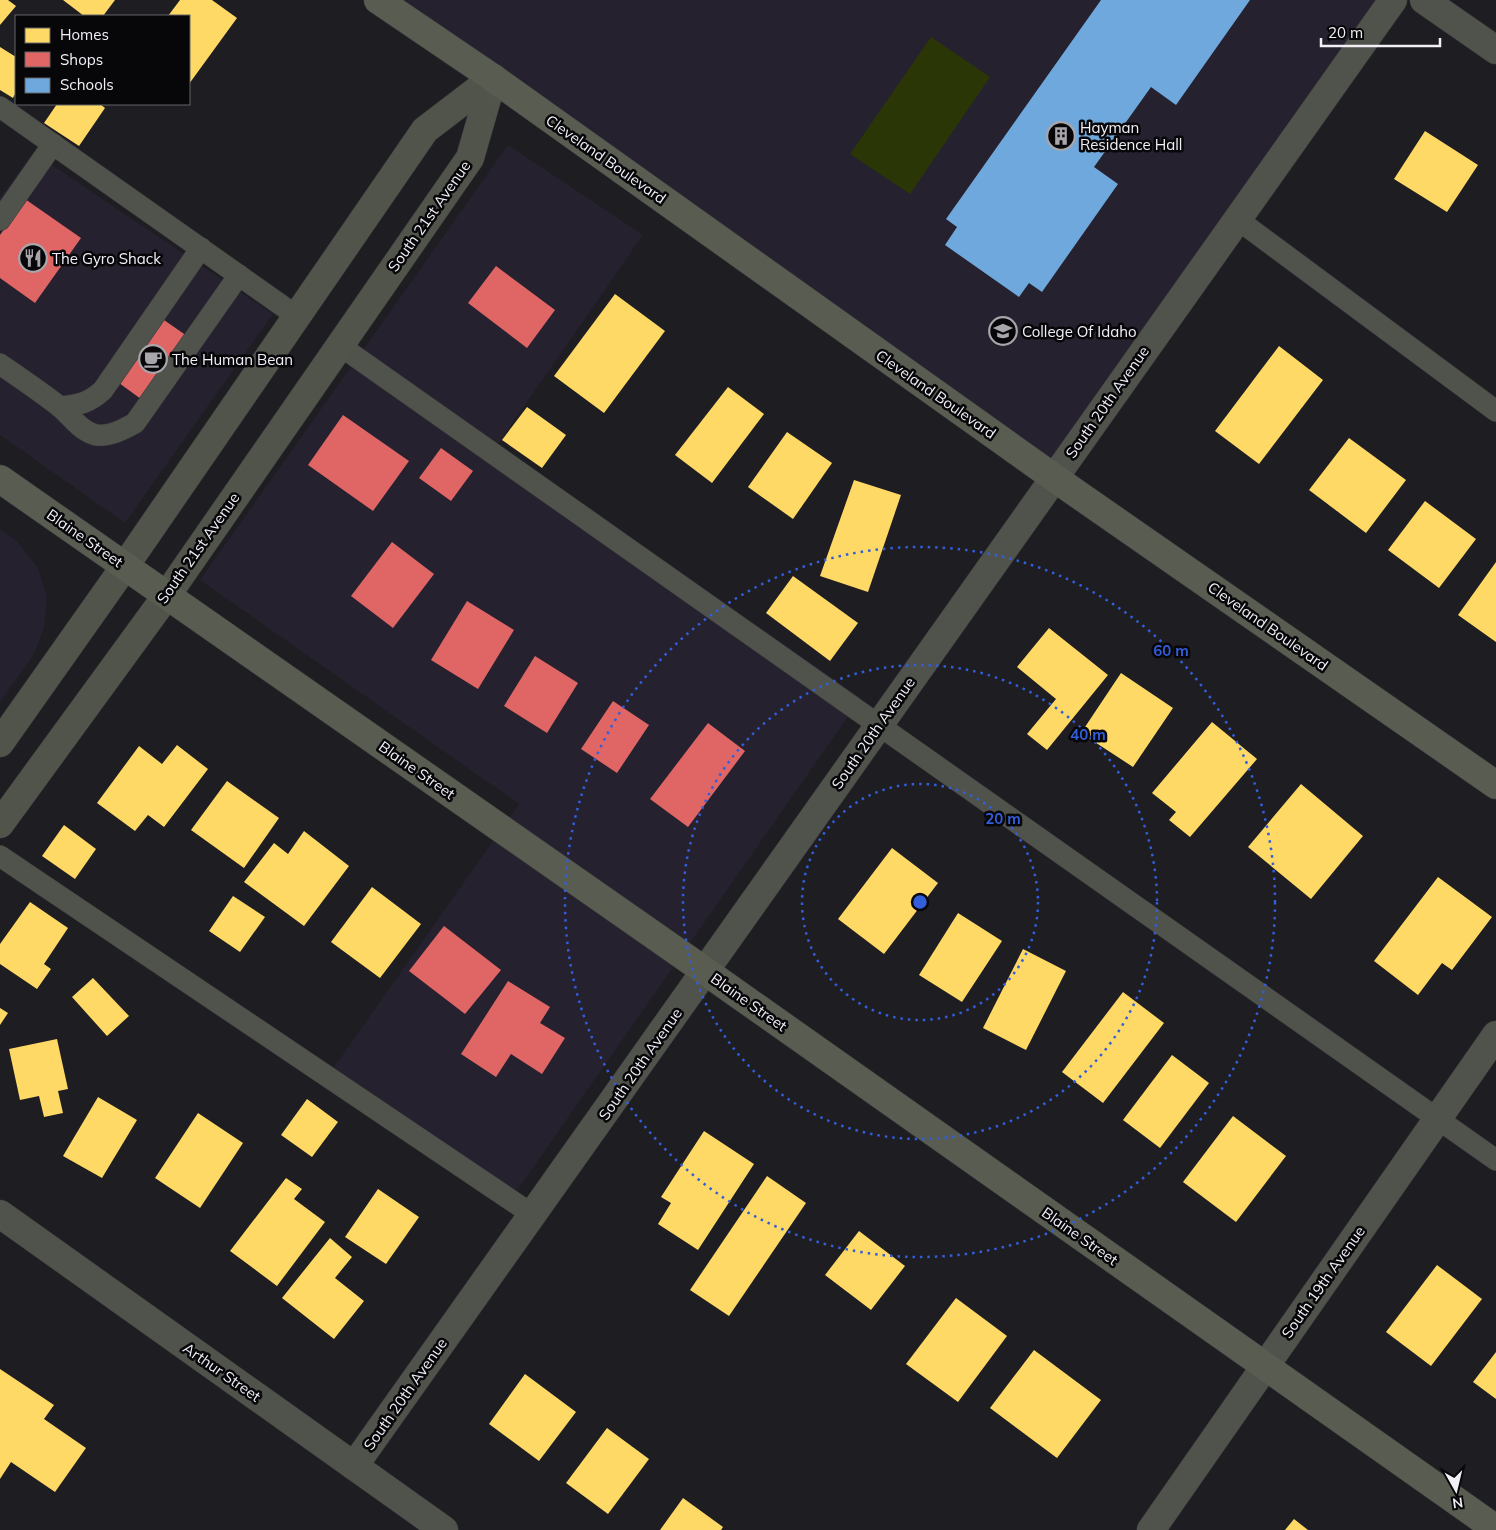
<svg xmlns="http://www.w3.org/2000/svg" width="1496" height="1530" font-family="Mulish,sans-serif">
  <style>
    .built { fill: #26212e }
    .green { fill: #2b3606 }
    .homes { fill: #ffd966 }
    .shops { fill: #e06666 }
    .schools { fill: #6fa8dc }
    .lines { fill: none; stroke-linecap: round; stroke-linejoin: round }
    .service-casing { stroke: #37373a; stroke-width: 22 }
    .minor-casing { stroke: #37373a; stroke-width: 29 }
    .secondary-casing { stroke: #37373a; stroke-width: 29 }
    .primary-casing { stroke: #37373a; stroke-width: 29 }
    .service { stroke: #50534b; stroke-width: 21 }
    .minor { stroke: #50534b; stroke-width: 28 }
    .secondary { stroke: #51544b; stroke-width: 28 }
    .primary { stroke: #595d51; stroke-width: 28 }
    .ring { fill: none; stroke: #325edb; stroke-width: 2.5; stroke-dasharray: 2.5 5 }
    .labels { text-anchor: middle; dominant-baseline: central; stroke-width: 5; stroke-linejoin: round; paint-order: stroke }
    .poi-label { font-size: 15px; fill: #f2f0f6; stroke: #070609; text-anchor: start }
    .street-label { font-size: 15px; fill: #f2f0f6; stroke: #070609 }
    .centre { fill: #325edb; stroke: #070609; stroke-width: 2.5 }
    .ring-label { font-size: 15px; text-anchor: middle; font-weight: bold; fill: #325edb; stroke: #070609; stroke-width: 5; stroke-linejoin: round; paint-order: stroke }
  </style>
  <rect width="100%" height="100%" fill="#1e1d21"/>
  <g class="built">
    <path d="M 378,0 L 1393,0 L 1053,477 Z"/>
    <path d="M 508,145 L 643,235 L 498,444 L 861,698 L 514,1195 L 332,1070 L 519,804 L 200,580 Z"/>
    <path d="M 33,152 L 273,314 L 125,523 L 0,435 L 0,198 Z"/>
    <path d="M 0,529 L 17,541 L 38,568 L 47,597 L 44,628 L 34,654 L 0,702 Z"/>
  </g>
  <path class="green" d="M 931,37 L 990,77 L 910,194 L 850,154 Z"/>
  <g class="homes">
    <path d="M 0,0 L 8,0 L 16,6 L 0,25 Z"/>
    <path d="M 63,0 L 115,0 L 103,16 L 84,16 Z"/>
    <path d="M 180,0 L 212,0 L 237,18 L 189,84 L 189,16 L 168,16 Z"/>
    <path d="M 0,47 L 16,57 L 16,92 L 13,98 L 0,90 Z"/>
    <path d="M 57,104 L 100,104 L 105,108 L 79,146 L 44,123 Z"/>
    <path d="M 1425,131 L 1478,165 L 1447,212 L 1394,179 Z"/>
    <path d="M 615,294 L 665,331 L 604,413 L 554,376 Z"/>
    <path d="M 1279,346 L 1323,380 L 1259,464 L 1215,431 Z"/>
    <path d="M 728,387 L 764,414 L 712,483 L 675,455 Z"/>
    <path d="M 527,407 L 566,435 L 542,468 L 502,440 Z"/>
    <path d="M 787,432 L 832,463 L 793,519 L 748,487 Z"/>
    <path d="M 1349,438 L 1406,480 L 1366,533 L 1309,490 Z"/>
    <path d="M 854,480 L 901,495 L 868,592 L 820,576 Z"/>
    <path d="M 1425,501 L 1476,539 L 1439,588 L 1388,550 Z"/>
    <path d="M 1496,562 L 1496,642 L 1458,615 Z"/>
    <path d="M 793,576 L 858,623 L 830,661 L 766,613 Z"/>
    <path d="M 1049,628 L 1108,675 L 1047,750 L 1027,734 L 1056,699 L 1017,667 Z"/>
    <path d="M 1121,673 L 1173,708 L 1133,767 L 1081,733 Z"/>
    <path d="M 1212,722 L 1257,759 L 1190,837 L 1169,820 L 1176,812 L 1152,793 Z"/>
    <path d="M 177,745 L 208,769 L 164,827 L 148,815 L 135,831 L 97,803 L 139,746 L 162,764 Z"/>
    <path d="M 227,781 L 279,818 L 244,868 L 191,830 Z"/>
    <path d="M 1301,784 L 1363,836 L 1311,899 L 1248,847 Z"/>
    <path d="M 64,825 L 96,849 L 75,879 L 42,856 Z"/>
    <path d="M 304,831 L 349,866 L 304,926 L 244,882 L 274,843 L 288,854 Z"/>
    <path d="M 892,848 L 938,883 L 884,954 L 838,919 Z"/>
    <path d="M 1438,877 L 1492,917 L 1452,970 L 1442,963 L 1418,995 L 1374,961 Z"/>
    <path d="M 372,887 L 421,924 L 380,978 L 331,942 Z"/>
    <path d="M 233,896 L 265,917 L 240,952 L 209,931 Z"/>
    <path d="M 30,902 L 68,928 L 44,964 L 51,969 L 37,989 L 0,964 L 0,944 Z"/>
    <path d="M 958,913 L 1002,941 L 962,1002 L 919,975 Z"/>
    <path d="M 1023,949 L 1066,971 L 1026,1050 L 983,1028 Z"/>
    <path d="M 93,978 L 129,1016 L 107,1036 L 72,997 Z"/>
    <path d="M 1123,992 L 1164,1023 L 1103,1103 L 1062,1072 Z"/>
    <path d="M 0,1008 L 8,1013 L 0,1025 Z"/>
    <path d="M 57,1039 L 68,1089 L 58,1091 L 63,1113 L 44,1117 L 39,1096 L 20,1100 L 9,1049 Z"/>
    <path d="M 1172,1055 L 1209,1083 L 1160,1148 L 1123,1120 Z"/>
    <path d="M 98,1097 L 137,1120 L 102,1178 L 63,1156 Z"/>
    <path d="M 307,1099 L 338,1122 L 312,1157 L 281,1135 Z"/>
    <path d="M 198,1113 L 243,1143 L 200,1208 L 155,1178 Z"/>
    <path d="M 1233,1116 L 1286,1156 L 1236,1222 L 1183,1182 Z"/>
    <path d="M 704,1131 L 754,1164 L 698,1250 L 658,1224 L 671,1203 L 661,1197 Z"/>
    <path d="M 767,1176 L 806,1203 L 729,1316 L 690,1290 Z"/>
    <path d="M 286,1178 L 302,1189 L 294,1199 L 325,1222 L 277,1286 L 230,1251 Z"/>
    <path d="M 378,1189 L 419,1217 L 386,1264 L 345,1237 Z"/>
    <path d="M 859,1231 L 905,1266 L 871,1310 L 825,1275 Z"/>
    <path d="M 330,1238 L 352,1257 L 335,1278 L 364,1301 L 334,1339 L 282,1298 Z"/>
    <path d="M 1437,1265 L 1482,1299 L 1431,1366 L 1386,1332 Z"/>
    <path d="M 956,1298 L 1007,1336 L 958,1402 L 906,1364 Z"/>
    <path d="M 1034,1350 L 1101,1400 L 1057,1458 L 990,1408 Z"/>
    <path d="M 1496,1352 L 1496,1399 L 1473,1382 Z"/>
    <path d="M 0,1369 L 54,1405 L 44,1419 L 86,1448 L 55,1492 L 11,1462 L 0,1479 Z"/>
    <path d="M 525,1374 L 576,1412 L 539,1461 L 489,1424 Z"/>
    <path d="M 607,1428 L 649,1459 L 608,1514 L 566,1483 Z"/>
    <path d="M 683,1498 L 723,1527 L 721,1530 L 660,1530 Z"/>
    <path d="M 1294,1519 L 1308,1530 L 1285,1530 Z"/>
  </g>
  <g class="shops">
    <path d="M 25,199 L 81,238 L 35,303 L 0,278 L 0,235 Z"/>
    <path d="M 496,266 L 555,310 L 527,348 L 468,303 Z"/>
    <path d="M 164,320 L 187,336 L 141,399 L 119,383 Z"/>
    <path d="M 343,415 L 409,461 L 373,511 L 308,465 Z"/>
    <path d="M 441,448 L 473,471 L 451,501 L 419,478 Z"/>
    <path d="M 392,542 L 434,574 L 393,628 L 351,596 Z"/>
    <path d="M 467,601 L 514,630 L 478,689 L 431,660 Z"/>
    <path d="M 535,656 L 578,683 L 547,733 L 504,706 Z"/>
    <path d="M 613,701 L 649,725 L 617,773 L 581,749 Z"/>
    <path d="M 708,723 L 745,751 L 688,827 L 650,799 Z"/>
    <path d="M 444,926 L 501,970 L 465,1014 L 409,971 Z"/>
    <path d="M 508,981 L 550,1007 L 540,1023 L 565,1038 L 542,1074 L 511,1054 L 496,1077 L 461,1054 Z"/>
  </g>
  <path class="schools" d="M 1101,0 L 1250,0 L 1176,105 L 1151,87 L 1094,167 L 1118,184 L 1042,292 L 1029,283 L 1019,297 L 945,245 L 957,227 L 946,219 Z"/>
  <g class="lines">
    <defs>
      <g id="service">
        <path d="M 0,107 L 298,317"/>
        <path d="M 1237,219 L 1496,411"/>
        <path d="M 0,220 L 53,144"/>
        <path d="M 339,345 L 1496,1160"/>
        <path d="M 0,364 C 20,378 41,392 60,407 C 71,416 80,431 96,435 C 110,437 124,429 135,423 L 239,275"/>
        <path d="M 60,407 C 79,405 89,403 103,390 L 201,248"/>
        <path d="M 0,856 L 533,1215"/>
      </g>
      <g id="minor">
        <path d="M 1424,0 L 1496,50"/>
        <path d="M 0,1214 L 444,1530"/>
        <path d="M 354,1466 L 1393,0"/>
        <path d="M 1151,1530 L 1496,1035"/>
      </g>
      <g id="secondary">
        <path d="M 0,743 L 125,566 L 425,130 L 493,78"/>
        <path d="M 0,824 L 167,595 L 470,158 L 493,78"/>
      </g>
      <g id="primary">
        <path d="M 378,0 L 493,78 L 1053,477 L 1496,785"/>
        <path d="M 0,479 L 705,971 L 1496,1529"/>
      </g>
    </defs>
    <use href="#service" class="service-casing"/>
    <use href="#minor" class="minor-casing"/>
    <use href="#secondary" class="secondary-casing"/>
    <use href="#primary" class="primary-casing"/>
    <use href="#service" class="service"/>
    <use href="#minor" class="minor"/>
    <use href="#secondary" class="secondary"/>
    <use href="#primary" class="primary"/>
  </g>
  <g class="ring">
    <circle cx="920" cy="902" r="118"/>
    <circle cx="920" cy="902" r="237"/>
    <circle cx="920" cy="902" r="355"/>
  </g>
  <defs>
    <symbol id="building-ring" viewBox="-11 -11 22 22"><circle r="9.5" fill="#070609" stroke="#a8a6ab" stroke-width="1.5"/><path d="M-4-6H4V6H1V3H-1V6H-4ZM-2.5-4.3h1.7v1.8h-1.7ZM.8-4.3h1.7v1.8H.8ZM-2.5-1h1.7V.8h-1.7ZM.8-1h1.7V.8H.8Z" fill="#a8a6ab"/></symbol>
    <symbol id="restaurant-ring" viewBox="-11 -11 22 22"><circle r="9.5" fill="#070609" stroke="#a8a6ab" stroke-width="1.5"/><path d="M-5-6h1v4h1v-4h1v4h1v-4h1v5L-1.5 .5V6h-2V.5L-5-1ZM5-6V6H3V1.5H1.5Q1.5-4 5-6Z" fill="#a8a6ab"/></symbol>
    <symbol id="university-ring" viewBox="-11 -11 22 22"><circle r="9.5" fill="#070609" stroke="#a8a6ab" stroke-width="1.5"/><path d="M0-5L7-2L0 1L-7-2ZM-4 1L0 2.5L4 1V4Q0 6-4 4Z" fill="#a8a6ab"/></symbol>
    <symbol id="cafe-ring" viewBox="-11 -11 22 22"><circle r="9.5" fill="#070609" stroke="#a8a6ab" stroke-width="1.5"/><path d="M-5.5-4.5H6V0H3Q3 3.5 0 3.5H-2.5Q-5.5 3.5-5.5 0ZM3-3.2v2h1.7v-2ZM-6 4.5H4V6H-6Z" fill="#a8a6ab"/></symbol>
  </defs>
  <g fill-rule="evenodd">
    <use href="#building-ring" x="1045" y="120" width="32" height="32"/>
    <use href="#restaurant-ring" x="17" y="242" width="32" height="32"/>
    <use href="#university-ring" x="987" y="315" width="32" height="32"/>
    <use href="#cafe-ring" x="137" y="343" width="32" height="32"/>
  </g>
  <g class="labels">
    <g class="poi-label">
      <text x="1080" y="127">Hayman<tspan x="1080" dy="17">Residence Hall</tspan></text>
      <text x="52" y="258">The Gyro Shack</text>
      <text x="1022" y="331">College Of Idaho</text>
      <text x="172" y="359">The Human Bean</text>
    </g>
    <g class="street-label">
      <text transform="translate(606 159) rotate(35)">Cleveland Boulevard</text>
      <text transform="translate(429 216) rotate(-55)">South 21st Avenue</text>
      <text transform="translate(936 394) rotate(35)">Cleveland Boulevard</text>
      <text transform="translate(1107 402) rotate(-55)">South 20th Avenue</text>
      <text transform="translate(85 538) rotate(35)">Blaine Street</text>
      <text transform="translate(198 548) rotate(-55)">South 21st Avenue</text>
      <text transform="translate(1268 626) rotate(35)">Cleveland Boulevard</text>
      <text transform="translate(873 733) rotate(-55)">South 20th Avenue</text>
      <text transform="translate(417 770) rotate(35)">Blaine Street</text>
      <text transform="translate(749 1002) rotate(35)">Blaine Street</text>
      <text transform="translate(640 1064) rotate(-55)">South 20th Avenue</text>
      <text transform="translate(1080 1236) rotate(35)">Blaine Street</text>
      <text transform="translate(1323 1282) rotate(-55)">South 19th Avenue</text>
      <text transform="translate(222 1372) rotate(35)">Arthur Street</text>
      <text transform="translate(405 1394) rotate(-55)">South 20th Avenue</text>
    </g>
  </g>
  <circle cx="920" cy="902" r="8" class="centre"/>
  <g class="ring-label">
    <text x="1171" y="656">60 m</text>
    <text x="1088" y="740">40 m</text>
    <text x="1003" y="824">20 m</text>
  </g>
  <rect x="15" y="15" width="175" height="90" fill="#070609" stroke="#656468"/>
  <rect x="25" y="28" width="25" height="15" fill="#ffd966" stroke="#656468"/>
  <text x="60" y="40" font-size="15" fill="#f2f0f6">Homes</text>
  <rect x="25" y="52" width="25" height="15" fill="#e06666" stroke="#656468"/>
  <text x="60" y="65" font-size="15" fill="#f2f0f6">Shops</text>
  <rect x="25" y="78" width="25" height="15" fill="#6fa8dc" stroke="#656468"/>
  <text x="60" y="90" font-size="15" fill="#f2f0f6">Schools</text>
  <g transform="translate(1456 1490) rotate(172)" stroke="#070609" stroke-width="4" paint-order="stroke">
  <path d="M0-4L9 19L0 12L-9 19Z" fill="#f2f0f6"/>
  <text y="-8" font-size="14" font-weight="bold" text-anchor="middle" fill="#f2f0f6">N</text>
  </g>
  <path d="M1321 38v8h119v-8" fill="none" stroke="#f2f0f6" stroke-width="2.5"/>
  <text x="1328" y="38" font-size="15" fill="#f2f0f6" stroke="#070609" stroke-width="4" paint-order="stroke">20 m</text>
</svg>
